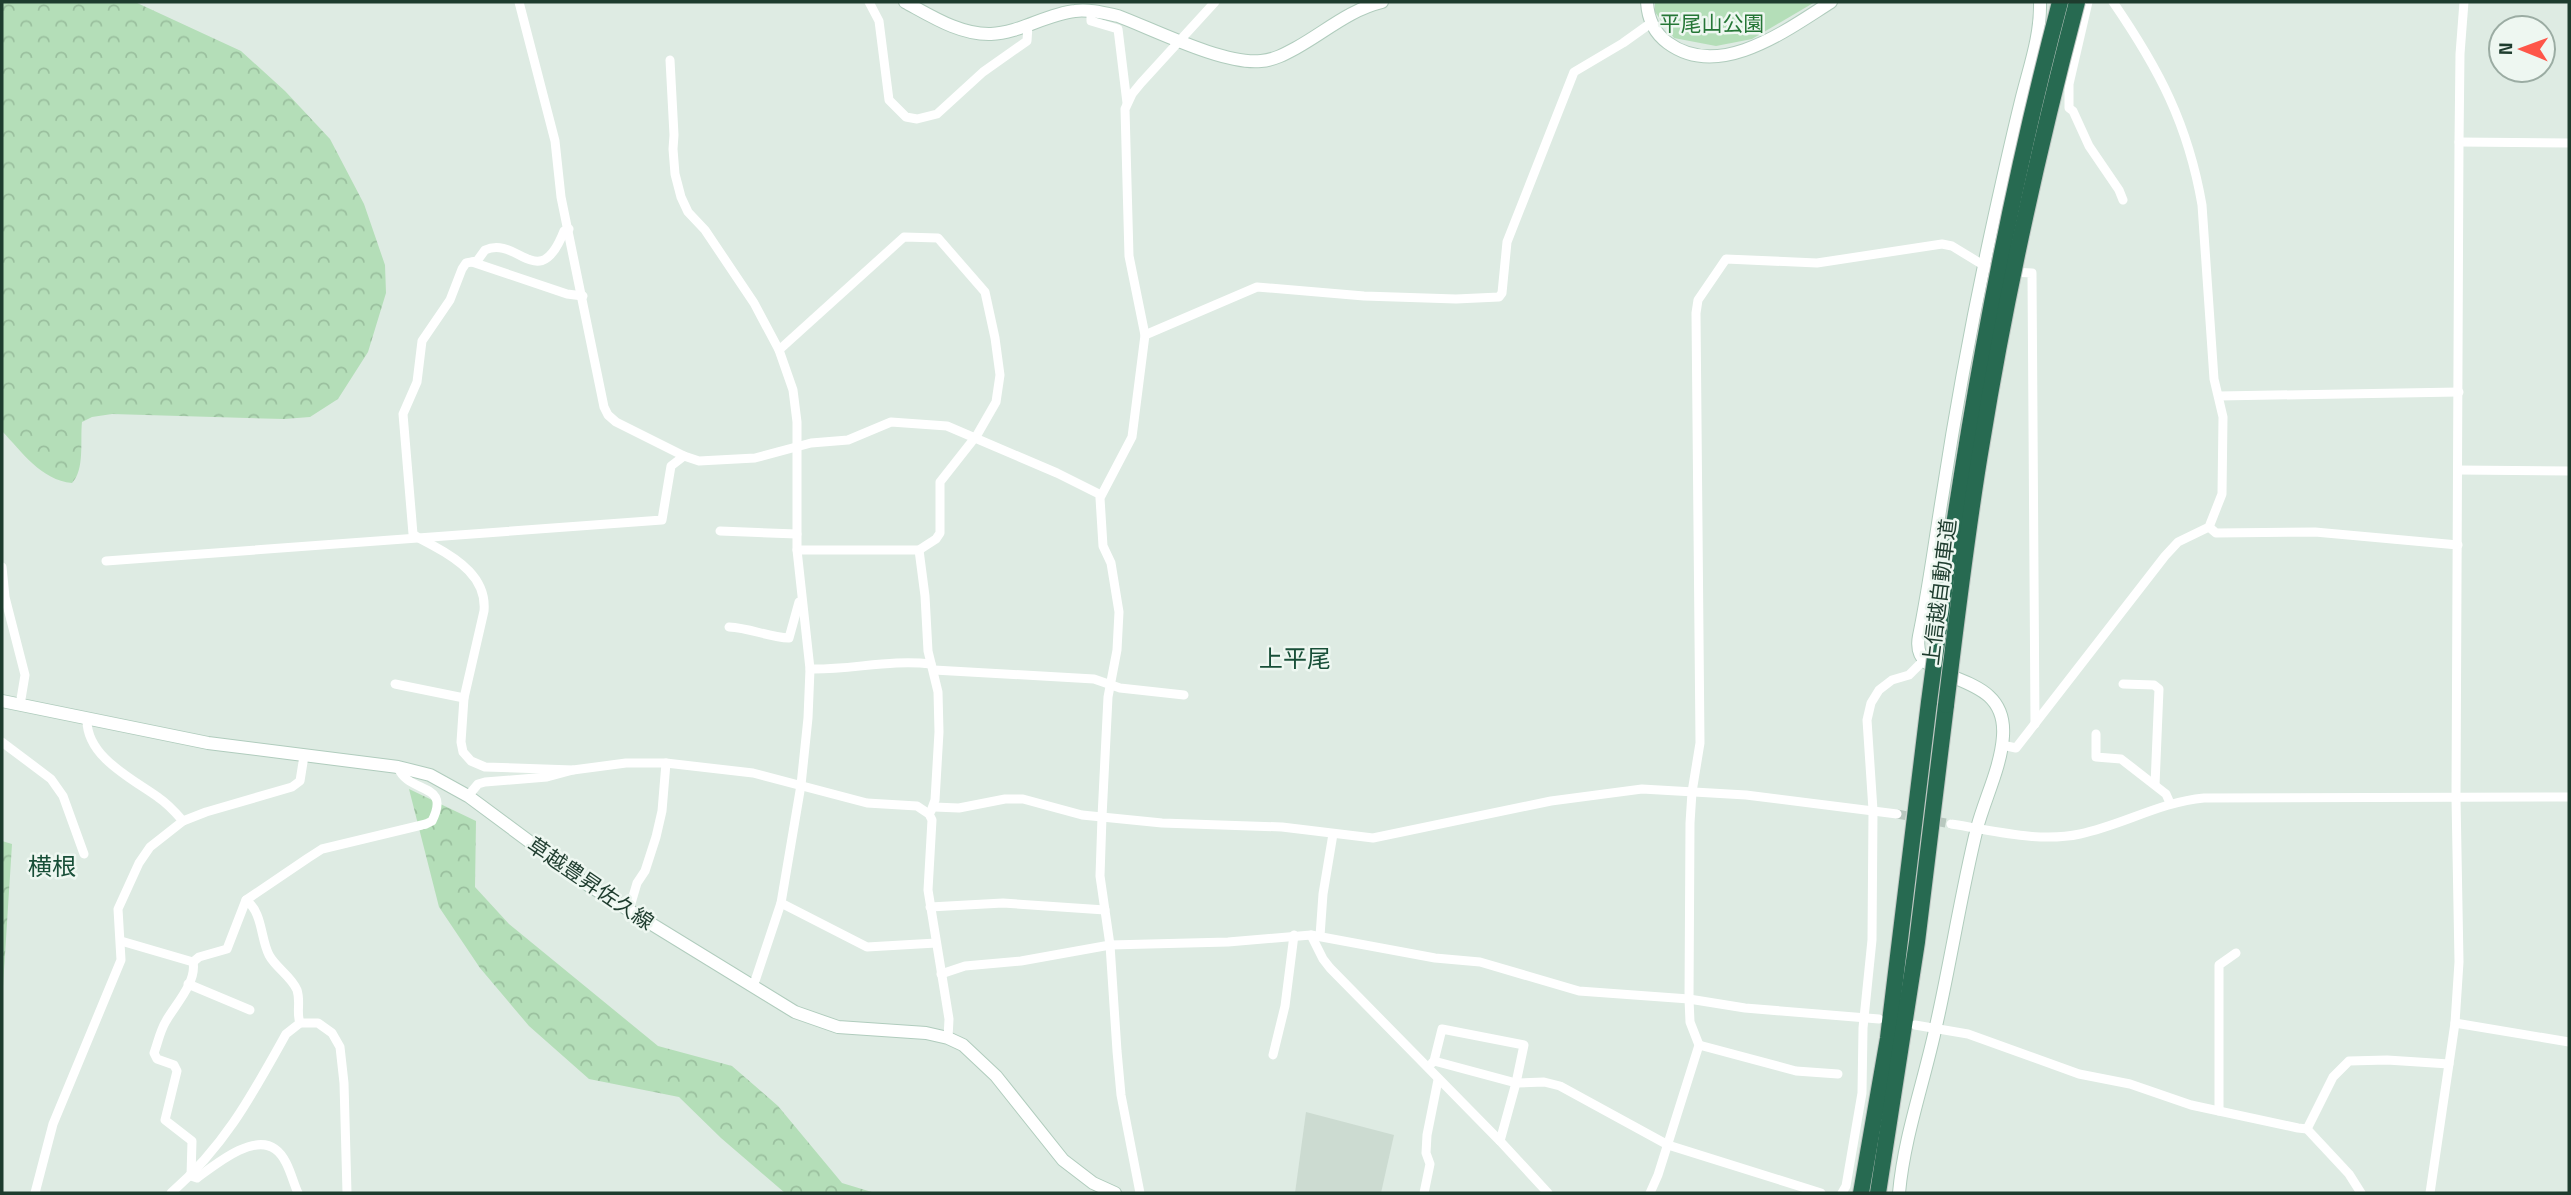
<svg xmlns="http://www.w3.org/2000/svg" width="2571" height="1195" font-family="'Titillium Web','Noto Sans JP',sans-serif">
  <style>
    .built { fill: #ccdbd1 }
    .forest { fill: url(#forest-crowns) }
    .park { fill: #b4deb8 }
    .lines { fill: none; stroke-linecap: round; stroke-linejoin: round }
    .street-tunnel { stroke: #b8c8bf; stroke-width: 9; stroke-dasharray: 9 4.5; stroke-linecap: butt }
    .secondary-casing { stroke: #b0ccbd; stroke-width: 14 }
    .highway-casing { stroke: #c0c8c4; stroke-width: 18 }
    .street { stroke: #fff; stroke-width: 9 }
    .secondary { stroke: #fff; stroke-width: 12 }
    .highway { stroke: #276a51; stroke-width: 16 }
    .highway-bridge-casing { stroke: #c0c8c4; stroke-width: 18; stroke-linecap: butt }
    .highway-bridge { stroke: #276a51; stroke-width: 16 }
    .labels { text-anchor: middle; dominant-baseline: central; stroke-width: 5; stroke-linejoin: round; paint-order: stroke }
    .park-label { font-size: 21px; fill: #257636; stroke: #eef7f1 }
    .street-label { font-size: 21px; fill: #1e3c2e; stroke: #eef7f1 }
    .quarter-label { font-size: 24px; fill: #184f38; stroke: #eef7f1 }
  </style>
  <defs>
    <pattern id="forest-crowns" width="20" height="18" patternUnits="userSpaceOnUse" patternTransform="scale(1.75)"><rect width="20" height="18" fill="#b4deb8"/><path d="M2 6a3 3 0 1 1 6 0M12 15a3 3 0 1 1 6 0" fill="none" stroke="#9abf9e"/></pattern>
  </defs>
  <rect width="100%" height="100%" fill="#deebe3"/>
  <path class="built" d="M 1306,1112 L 1394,1135 L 1381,1193 L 1295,1193 Z"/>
  <g class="forest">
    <path d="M 2,2 L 135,2 L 241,51 L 285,91 L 330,139 L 364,204 L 385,265 L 386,293 L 368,352 L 338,399 L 310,417 L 284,419 L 112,414 L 92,417 L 82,422 C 80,440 85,470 72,483 C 41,480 22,452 2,431 Z"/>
    <path d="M 409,789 L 476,821 L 475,887 L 509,924 L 658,1046 L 732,1066 L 778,1106 L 842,1183 L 875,1193 L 785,1193 L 721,1138 L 679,1097 L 589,1079 L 529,1026 L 480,968 L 439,907 Z"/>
    <path d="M 2,841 L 12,844 L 2,1002 Z"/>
  </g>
  <path class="park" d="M 1655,2 L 1815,2 L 1752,39 L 1716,46 L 1674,38 L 1655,12 Z"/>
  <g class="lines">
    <path class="street-tunnel" d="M 1897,814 L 1951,824"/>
    <defs>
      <g id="secondary">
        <path d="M 905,2 C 931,16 960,35 991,34 C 1020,33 1046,14 1075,11 C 1089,9 1104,13 1118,16 C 1155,30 1224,65 1261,61 C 1274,60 1285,54 1296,48 C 1325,32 1349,10 1382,2"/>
        <path d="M 1647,2 C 1648,19 1654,33 1668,43 C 1720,81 1788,29 1831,2"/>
        <path d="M 2,701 L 208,743 L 398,767 L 430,775 L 468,796 L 588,885 L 795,1012 L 838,1027 L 926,1033 L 948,1038 L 963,1045 L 996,1076 L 1063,1160 L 1093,1183 L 1115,1193"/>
        <path d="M 1899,1193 C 1904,1137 1924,1082 1936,1026 C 1951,960 1961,893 1977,828 C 1985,798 2001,767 2003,736 C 2008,664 1908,690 1919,636 C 1929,588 1935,540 1943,492 C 1956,407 1972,321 1990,237 C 2000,191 2010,146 2021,101 C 2029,68 2041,36 2040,2"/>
      </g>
      <g id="highway">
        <path d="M 1861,1193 L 1888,1038 L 1929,702"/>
        <path d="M 1878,1193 L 1917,942 L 1946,705"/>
      </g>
    </defs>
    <use href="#secondary" class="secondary-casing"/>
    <use href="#highway" class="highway-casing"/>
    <g class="street">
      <path d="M 519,2 L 555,141 L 561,197 L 604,407 L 608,415 L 616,422 L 684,456 L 699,461 L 755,458 L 811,443 L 848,440 L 891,422 L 947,426 L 1057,473 L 1101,495"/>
      <path d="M 869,2 L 879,21 L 889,100 L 906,117 L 917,119 L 937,114 L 983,72 L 1027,41 L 1028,25"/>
      <path d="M 2088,2 L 2069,84 L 2069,108 L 2073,111 L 2089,146 L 2119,190 L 2123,200"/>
      <path d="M 1091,11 L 1091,21 L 1118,29 L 1127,103"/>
      <path d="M 670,60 L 674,135 L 673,149 L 675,174 L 681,197 L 688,212 L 705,230 L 754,303 L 779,350 L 793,390 L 797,422 L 797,550 L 810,669 L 808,718 L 801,785 L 781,903 L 753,987"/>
      <path d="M 2459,142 L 2569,143"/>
      <path d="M 569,229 L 564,231 C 539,295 518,235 485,250 L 477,261 L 466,263 L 462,269 L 450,300 L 422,341 L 417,382 L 403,414 L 413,534 C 419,539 425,541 432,545 C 458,559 487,578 484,611 L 464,698 L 461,742 L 463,752 L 471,761 L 485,767 L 573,770"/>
      <path d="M 472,262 L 567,294 L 583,296"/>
      <path d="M 2012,272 L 2032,273 L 2035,724"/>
      <path d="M 1145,335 L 1257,287 L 1364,296 L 1456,299 L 1499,297 L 1502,293 L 1507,242 L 1574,72 L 1623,43 L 1651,23"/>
      <path d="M 779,350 L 904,237 L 938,238 L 985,292 L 995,338 L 1000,375 L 996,402 L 977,435 L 940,482 L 940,533 L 936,539 L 919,550 L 797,550"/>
      <path d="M 2219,396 L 2459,392"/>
      <path d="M 2458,470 L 2569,471"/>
      <path d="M 2209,527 L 2216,533 L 2315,532 L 2458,545"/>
      <path d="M 720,531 L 797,534"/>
      <path d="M 919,550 L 925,596 L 928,651 L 938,692 L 939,732 L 935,800 L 931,811"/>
      <path d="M 106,561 L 662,520 L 671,466 L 684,456"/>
      <path d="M 2,567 L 5,597 L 25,675 L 20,705"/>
      <path d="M 729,627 C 750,628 768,637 789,638 L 799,602"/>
      <path d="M 810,669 C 851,670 890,659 931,664"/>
      <path d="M 934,670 L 1094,679 L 1120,688 L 1184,695"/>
      <path d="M 395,684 L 464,698"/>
      <path d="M 2123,684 L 2154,685 L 2159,689 L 2155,785"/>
      <path d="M 87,719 C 86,757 133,779 159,798 C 168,804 176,813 183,821"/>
      <path d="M 2096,734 L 2096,757 L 2121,759 L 2166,794 L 2170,803"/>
      <path d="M 2,742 L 51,779 L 63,796 L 84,854"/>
      <path d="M 2002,745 L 2016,748 L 2165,556 L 2178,542 L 2209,527 L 2222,494 L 2223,417 L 2214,379 L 2202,205 C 2188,124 2159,69 2113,2"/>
      <path d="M 468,796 L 478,784 L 485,782 L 547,777 L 573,770 L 626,763 L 666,763 L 753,773 L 867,803 L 917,806 L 929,814 L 932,820 L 928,890 L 949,1019 L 948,1038"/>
      <path d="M 934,807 L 959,808 L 1005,799 L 1023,799 L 1082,815 L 1102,817 L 1108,697 L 1117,650 L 1119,612 L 1111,563 L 1103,546 L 1100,498 L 1132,437 L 1145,335 L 1129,256 L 1125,109 L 1132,94 L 1141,83 L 1215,2"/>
      <path d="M 1951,824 C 1992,830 2038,843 2080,834 C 2123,825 2160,802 2204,798 L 2569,797"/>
      <path d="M 246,900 C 263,913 260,937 269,955 C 276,968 291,976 297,990 C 301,1002 296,1012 300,1023"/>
      <path d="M 781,903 L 867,947 L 936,943"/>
      <path d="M 930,907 L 1003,903 L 1105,910"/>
      <path d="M 629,910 L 637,883 L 645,871 L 656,837 L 662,811 L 666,763"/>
      <path d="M 1311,935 L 1323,959 L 1330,968 L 1500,1141 L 1548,1193"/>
      <path d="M 1320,936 L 1323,894 L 1333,834"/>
      <path d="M 121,941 L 193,962 L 199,957 L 227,949 L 246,900 L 308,858 L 322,849 L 426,824 L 432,821 C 452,781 408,795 398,767"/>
      <path d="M 193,962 C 197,982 175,1005 166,1021 C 160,1031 158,1042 154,1053 L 157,1059 L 174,1065 L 177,1071 L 165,1120 L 192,1141 L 191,1176 L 197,1178 C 215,1165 253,1133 275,1149 C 288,1158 292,1180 298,1193"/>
      <path d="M 941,974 L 965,966 L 1021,961 L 1110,945 L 1228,942 L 1311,935 L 1435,958 L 1480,962 L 1579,991 L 1689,999 L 1745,1008 L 1879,1019"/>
      <path d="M 188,984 L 250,1010"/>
      <path d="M 2455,1023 L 2569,1042"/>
      <path d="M 1915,1025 L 1968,1034 L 2079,1074 L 2130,1084 L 2191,1105 L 2298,1128 L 2307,1129 L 2333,1077 L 2349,1061 L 2387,1060 L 2449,1064"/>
      <path d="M 1699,1045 L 1796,1071 L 1838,1074"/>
      <path d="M 1273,1055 L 1285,1006 L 1294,935"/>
      <path d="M 1434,1061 L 1516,1083 L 1544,1082 L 1560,1086 L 1668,1145 L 1821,1193"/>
      <path d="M 1432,1063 L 1434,1061 L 1442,1029 L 1524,1045 L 1516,1083 L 1500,1141"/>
      <path d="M 2219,1111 L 2219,965 L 2236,953"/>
      <path d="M 2307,1129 L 2349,1174 L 2361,1193"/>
      <path d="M 35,1193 L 53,1124 L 121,960 L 118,909 L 139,863 L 150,847 L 183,821 L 206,812 L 292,787 L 300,781 L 304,756"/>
      <path d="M 171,1193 C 225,1146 252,1095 286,1034 L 300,1023 L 318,1023 L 332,1033 L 340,1047 L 344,1083 L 347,1193"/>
      <path d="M 1140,1193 L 1121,1095 L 1117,1051 L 1110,945 L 1100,876 L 1102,817 L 1162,823 L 1282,827 L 1373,838 L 1551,801 L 1642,789 L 1746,795 L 1897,814"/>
      <path d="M 1424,1193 L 1430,1164 L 1426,1153 L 1427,1135 L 1438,1080"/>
      <path d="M 1650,1193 L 1658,1175 L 1699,1045 L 1690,1022 L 1689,999 L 1690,823 L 1692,792 L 1700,743 L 1696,313 L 1698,300 L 1726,259 L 1817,263 L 1942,244 L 1952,246 L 1988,268"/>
      <path d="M 1842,1193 L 1846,1186 L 1862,1093 L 1863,1028 L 1872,940 L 1873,810 L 1867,720 L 1871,703 L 1879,690 L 1892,680 L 1909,675 L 1923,661"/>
      <path d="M 2430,1193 L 2455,1023 L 2459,962 L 2456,798 L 2459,142 L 2460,54 L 2464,2"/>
    </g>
    <use href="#secondary" class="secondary"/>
    <use href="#highway" class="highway"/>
    <defs>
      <g id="highway-bridge">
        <path d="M 1929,702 C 1960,465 1999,233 2060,2"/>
        <path d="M 1946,705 C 1957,617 1967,529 1982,442 C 2006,294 2039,147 2077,2"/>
      </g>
    </defs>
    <use href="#highway-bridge" class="highway-bridge-casing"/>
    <use href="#highway-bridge" class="highway-bridge"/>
  </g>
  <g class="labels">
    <g class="park-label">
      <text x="1712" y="23">平尾山公園</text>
    </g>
    <g class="street-label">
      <text transform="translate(1939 592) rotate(-83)">上信越自動車道</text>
      <text transform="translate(591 883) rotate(34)">草越豊昇佐久線</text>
    </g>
    <g class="quarter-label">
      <text x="1295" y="658">上平尾</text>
      <text x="52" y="866">横根</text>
    </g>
  </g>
  <rect width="2571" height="1195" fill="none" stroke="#1e3c2e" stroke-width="7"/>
  <g transform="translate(2522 49) rotate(271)"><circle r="33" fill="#eef7f1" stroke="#9baca3" stroke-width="2"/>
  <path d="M0-5L12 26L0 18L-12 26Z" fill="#fe5649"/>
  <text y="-10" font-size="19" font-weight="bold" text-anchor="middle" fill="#1e3c2e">N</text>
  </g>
</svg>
